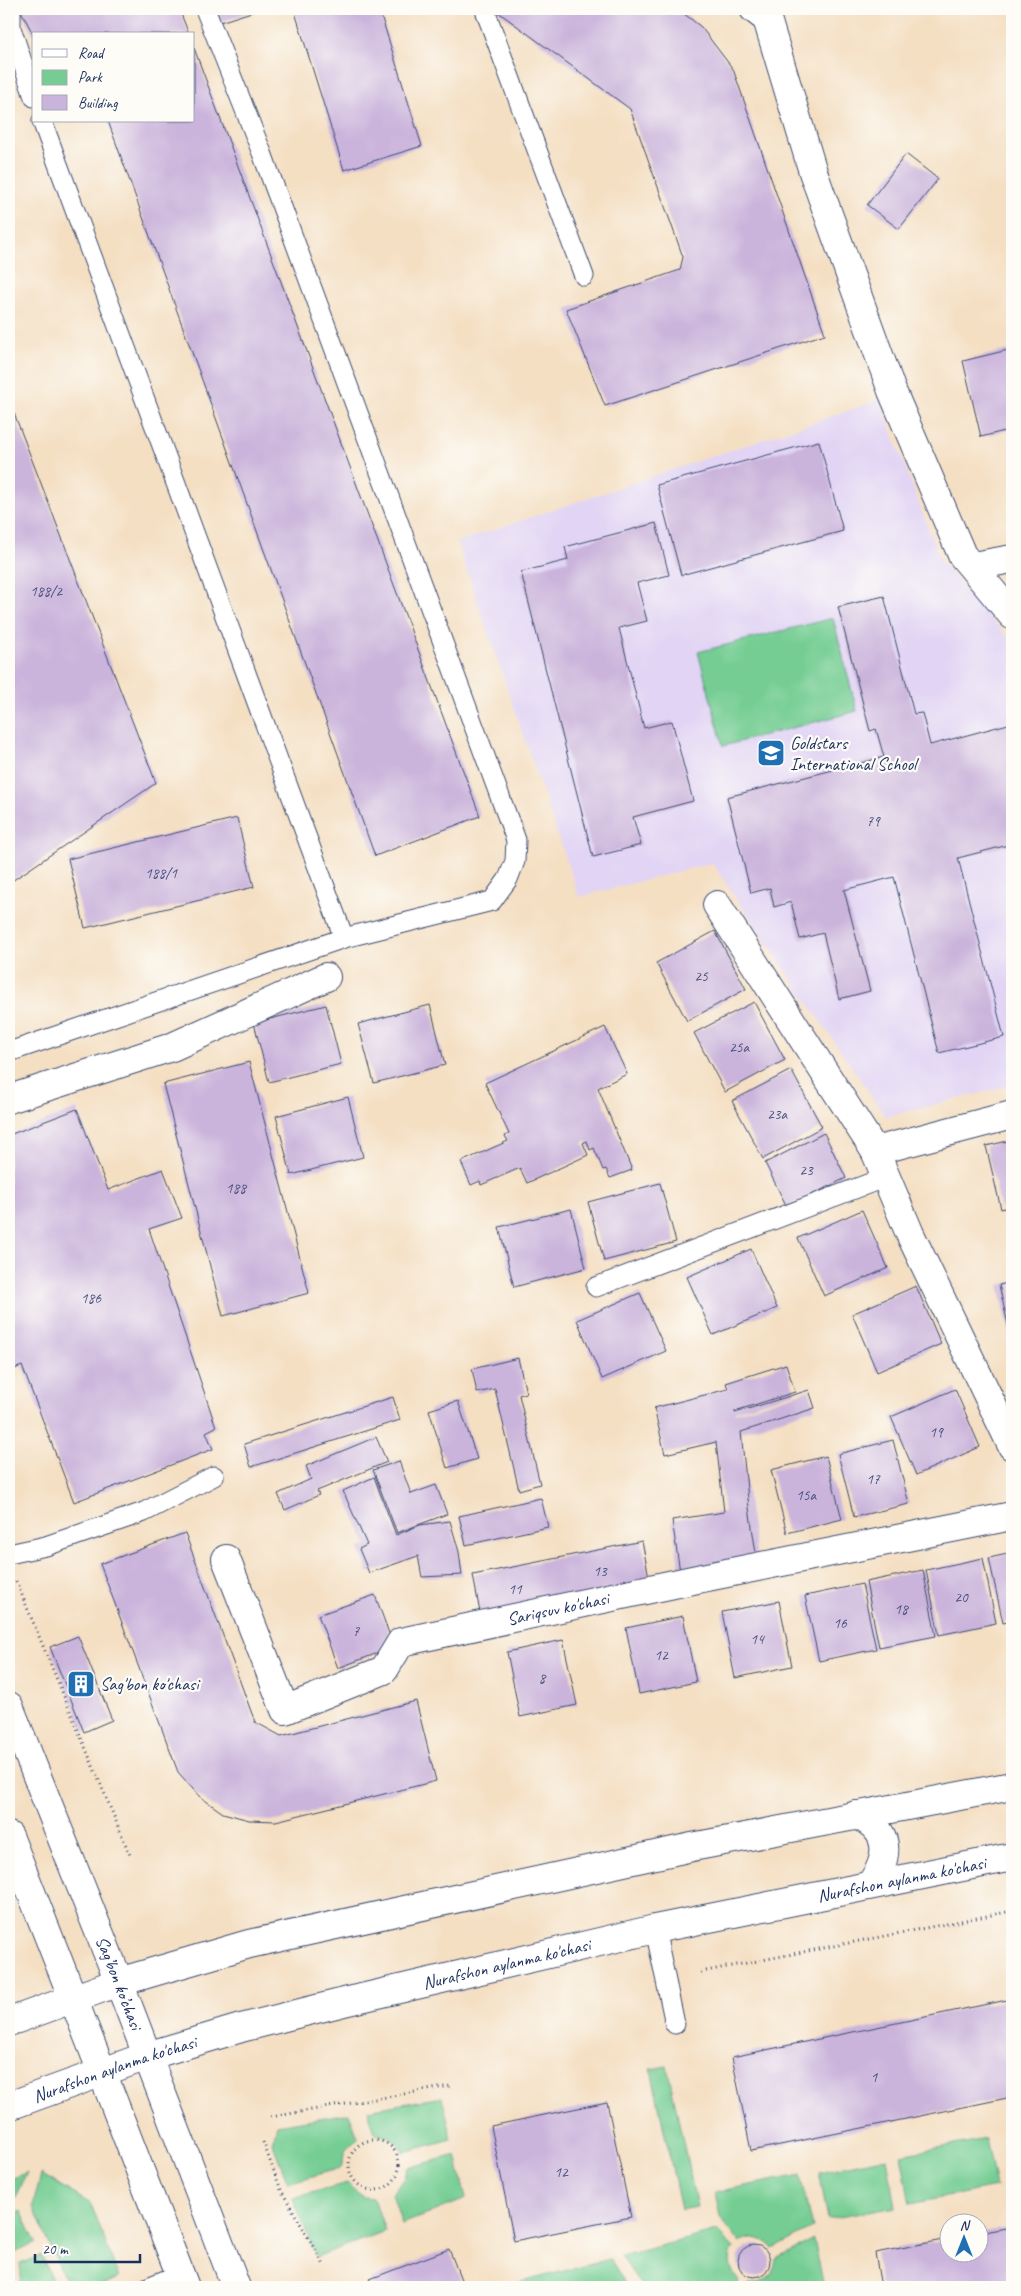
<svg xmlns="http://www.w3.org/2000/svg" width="1021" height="2296" font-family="Caveat,sans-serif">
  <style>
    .built { fill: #e1d4f4 }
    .green { fill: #75cd93; stroke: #487e78 }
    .building { fill: #cab4db }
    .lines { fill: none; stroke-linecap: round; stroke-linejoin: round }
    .service-casing { stroke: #3c496d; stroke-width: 21 }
    .minor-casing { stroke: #3c496d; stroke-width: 30 }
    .primary-casing { stroke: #3c496d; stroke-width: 30 }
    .path { stroke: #3c496d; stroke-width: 3; stroke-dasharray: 1 4; stroke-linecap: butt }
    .service { stroke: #fff; stroke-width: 19 }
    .minor { stroke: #fff; stroke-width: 28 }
    .primary { stroke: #fff; stroke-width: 28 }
    .labels { text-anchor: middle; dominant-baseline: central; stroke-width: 4.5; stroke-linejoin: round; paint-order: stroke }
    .number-label { font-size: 15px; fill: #47507d }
    .poi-label { font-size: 18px; fill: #1b2f5e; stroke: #fdfcf7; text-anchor: start }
    .street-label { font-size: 18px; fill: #1b2f5e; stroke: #fdfcf7 }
  </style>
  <rect width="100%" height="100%" fill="#fdfcf7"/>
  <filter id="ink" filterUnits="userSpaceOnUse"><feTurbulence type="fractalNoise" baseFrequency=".02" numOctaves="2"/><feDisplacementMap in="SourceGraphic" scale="10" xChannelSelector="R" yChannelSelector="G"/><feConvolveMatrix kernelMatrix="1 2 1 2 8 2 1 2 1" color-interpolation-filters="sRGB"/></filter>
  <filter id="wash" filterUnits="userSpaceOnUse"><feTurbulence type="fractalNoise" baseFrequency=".0096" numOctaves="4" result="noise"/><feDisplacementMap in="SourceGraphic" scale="20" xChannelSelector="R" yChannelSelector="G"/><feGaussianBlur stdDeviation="1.12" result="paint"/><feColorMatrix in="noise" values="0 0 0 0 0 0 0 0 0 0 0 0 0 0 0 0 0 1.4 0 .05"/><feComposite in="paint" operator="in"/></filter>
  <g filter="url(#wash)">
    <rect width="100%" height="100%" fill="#f4dfc3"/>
    <path class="built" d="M 880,400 L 941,562 L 1012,642 L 1012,1085 L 886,1117 L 712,863 L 579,897 L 457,542 Z"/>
    <g class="green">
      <path d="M 833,618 L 857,711 L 723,746 L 698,652 Z"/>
      <path d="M 667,2066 L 697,2207 L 681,2210 L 651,2069 Z"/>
      <path d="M 442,2097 L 452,2139 L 404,2152 C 397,2141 388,2135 375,2133 L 368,2110 Z"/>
      <path d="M 349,2113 L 358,2138 L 345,2151 L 341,2168 L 288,2183 L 272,2142 L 277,2125 Z"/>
      <path d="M 986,2139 L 996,2187 L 910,2204 L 901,2155 Z"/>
      <path d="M 456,2155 L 466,2199 L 402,2224 L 392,2194 L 405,2178 L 407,2168 Z"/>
      <path d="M 887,2158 L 896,2207 L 828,2219 L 819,2172 Z"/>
      <path d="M 27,2172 L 16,2198 L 9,2201 L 9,2180 Z"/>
      <path d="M 41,2174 L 91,2204 L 119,2278 L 97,2287 L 68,2287 L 33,2206 Z"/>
      <path d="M 800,2175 L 812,2228 L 773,2249 C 764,2238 752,2235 739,2242 L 720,2217 L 715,2192 Z"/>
      <path d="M 347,2183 L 363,2197 L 374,2198 L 385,2231 L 316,2257 L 293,2198 Z"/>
      <path d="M 21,2211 L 36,2243 L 15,2253 L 9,2247 L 9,2217 Z"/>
      <path d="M 717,2231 L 734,2248 C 727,2260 730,2271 739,2280 L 737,2287 L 642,2287 L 621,2256 Z"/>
      <path d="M 814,2239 L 824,2287 L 747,2287 L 748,2284 C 765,2285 774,2275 776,2259 Z"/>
      <path d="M 41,2255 L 55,2287 L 17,2287 L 21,2278 L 20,2264 Z"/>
      <path d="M 610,2259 L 628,2287 L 511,2287 L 510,2285 Z"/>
    </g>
    <g id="blocks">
      <g class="building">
        <path d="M 20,9 L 179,9 L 189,34 L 33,34 Z"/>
        <path d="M 216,9 L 261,9 L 220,22 Z"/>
        <path d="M 294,9 L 379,9 L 422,146 L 344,170 Z"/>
        <path d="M 494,9 L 678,9 L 701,27 L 733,69 L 825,334 L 605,406 L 566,309 L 680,270 L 683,257 L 630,109 Z"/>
        <path d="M 194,48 L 480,816 L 375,856 L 108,121 L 194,121 Z"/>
        <path d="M 906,154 L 938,179 L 899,229 L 867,205 Z"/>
        <path d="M 1012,349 L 1012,429 L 981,437 L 963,361 Z"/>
        <path d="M 9,400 L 156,783 L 9,883 Z"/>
        <path d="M 819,441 L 843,531 L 681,575 L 657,485 Z"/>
        <path d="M 656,523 L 669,575 L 637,583 L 647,621 L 619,628 L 644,728 L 672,721 L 693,801 L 633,817 L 641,845 L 593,857 L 521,572 L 568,560 L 565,547 Z"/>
        <path d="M 884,596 L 914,714 L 922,713 L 930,745 L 1012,723 L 1012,844 L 958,858 L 1004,1037 L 939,1053 L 894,877 L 844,890 L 870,991 L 839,999 L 823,933 L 800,939 L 791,902 L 774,907 L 770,888 L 751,893 L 727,797 L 884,757 L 876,729 L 870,731 L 838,607 Z"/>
        <path d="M 237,818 L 254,887 L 85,928 L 68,859 Z"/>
        <path d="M 715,931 L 746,989 L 687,1021 L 656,963 Z"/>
        <path d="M 754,1002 L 785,1060 L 725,1092 L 694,1033 Z"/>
        <path d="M 326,1005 L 341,1064 L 269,1082 L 254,1023 Z"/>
        <path d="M 430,1005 L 445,1065 L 374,1083 L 358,1024 Z"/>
        <path d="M 605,1027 L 627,1074 L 598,1088 L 632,1170 L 610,1178 L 606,1169 L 603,1170 L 594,1148 L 590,1150 L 587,1141 L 583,1143 L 588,1155 L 527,1183 L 520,1168 L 481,1185 L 480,1181 L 471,1185 L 461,1162 L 508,1141 L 505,1136 L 509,1134 L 485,1083 Z"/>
        <path d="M 249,1062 L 309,1293 L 223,1316 L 163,1084 Z"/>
        <path d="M 791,1070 L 822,1127 L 763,1159 L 732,1101 Z"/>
        <path d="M 348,1097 L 363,1157 L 291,1175 L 276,1116 Z"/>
        <path d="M 77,1109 L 108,1190 L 163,1169 L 182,1218 L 149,1229 L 216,1427 L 206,1432 L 213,1449 L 74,1502 L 22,1366 L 9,1371 L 9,1135 Z"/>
        <path d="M 824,1133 L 846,1178 L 787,1207 L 765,1163 Z"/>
        <path d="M 1012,1140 L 1012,1206 L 1001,1209 L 986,1146 Z"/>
        <path d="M 660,1183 L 676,1242 L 604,1261 L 588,1202 Z"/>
        <path d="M 571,1209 L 586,1268 L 514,1287 L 499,1227 Z"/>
        <path d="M 862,1210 L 888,1268 L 824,1296 L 798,1238 Z"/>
        <path d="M 751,1249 L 777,1308 L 713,1335 L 687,1277 Z"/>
        <path d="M 1012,1282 L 1012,1338 L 1011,1338 L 999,1285 Z"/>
        <path d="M 916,1286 L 941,1344 L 877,1372 L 852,1314 Z"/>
        <path d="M 640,1293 L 666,1351 L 602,1379 L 577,1320 Z"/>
        <path d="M 518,1358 L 526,1393 L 519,1395 L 540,1484 L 519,1490 L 495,1389 L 477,1393 L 472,1369 Z"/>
        <path d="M 786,1364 L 795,1392 L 735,1411 L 735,1413 L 809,1390 L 815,1408 L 741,1432 L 749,1508 L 758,1566 L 681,1578 L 672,1520 L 724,1512 L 716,1442 L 665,1454 L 654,1408 L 728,1389 L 726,1383 Z"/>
        <path d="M 955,1389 L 980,1447 L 916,1475 L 891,1417 Z"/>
        <path d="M 393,1397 L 400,1420 L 251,1467 L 244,1444 Z"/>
        <path d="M 458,1401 L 477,1459 L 447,1468 L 429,1410 Z"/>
        <path d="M 376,1437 L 387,1462 L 317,1491 L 319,1495 L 285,1510 L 278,1494 L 311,1479 L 306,1466 Z"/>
        <path d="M 893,1440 L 909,1504 L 854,1517 L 838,1454 Z"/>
        <path d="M 826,1456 L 842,1519 L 787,1533 L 771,1470 Z"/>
        <path d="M 399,1461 L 411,1494 L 436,1485 L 447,1514 L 397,1533 L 373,1470 Z"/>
        <path d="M 374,1477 L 396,1535 L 420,1525 L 450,1521 L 459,1552 L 462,1575 L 422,1577 L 418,1556 L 369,1573 L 359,1549 L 367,1545 L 343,1491 Z"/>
        <path d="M 541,1498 L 548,1527 L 466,1545 L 459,1516 Z"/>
        <path d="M 185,1533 L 255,1722 L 281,1736 L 416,1701 L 436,1781 L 276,1821 L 249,1820 L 223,1813 L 199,1796 L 178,1772 L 100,1564 Z"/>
        <path d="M 642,1541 L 650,1583 L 481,1618 L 473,1575 Z"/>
        <path d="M 1012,1553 L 1012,1621 L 1003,1623 L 989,1558 Z"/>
        <path d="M 983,1558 L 996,1623 L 939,1635 L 926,1570 Z"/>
        <path d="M 923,1570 L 936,1636 L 879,1647 L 866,1582 Z"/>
        <path d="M 862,1584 L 876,1649 L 819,1661 L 805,1596 Z"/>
        <path d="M 375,1595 L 394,1647 L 338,1668 L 318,1615 Z"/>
        <path d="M 779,1601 L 792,1666 L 735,1678 L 722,1612 Z"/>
        <path d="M 683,1616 L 696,1682 L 639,1694 L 626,1628 Z"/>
        <path d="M 78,1636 L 112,1720 L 84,1732 L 50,1647 Z"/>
        <path d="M 563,1640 L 577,1705 L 520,1717 L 507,1652 Z"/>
        <path d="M 1012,1999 L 1012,2097 L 751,2151 L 732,2057 Z"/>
        <path d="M 607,2102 L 631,2217 L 514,2241 L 491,2126 Z"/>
        <path d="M 1012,2227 L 1012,2287 L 881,2287 L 875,2253 L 948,2239 L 948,2254 L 978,2254 L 978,2233 Z"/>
        <circle cx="754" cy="2261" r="16"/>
        <path d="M 449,2249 L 464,2287 L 374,2287 L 370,2279 Z"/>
      </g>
    </g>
  </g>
  <g filter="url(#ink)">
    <use href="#blocks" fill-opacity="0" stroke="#3c496d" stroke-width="1"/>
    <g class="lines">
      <defs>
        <g id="service">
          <path d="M 11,9 L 11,28 L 34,97"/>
          <path d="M 205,9 L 262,153 L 516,840 L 515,861 L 508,879 L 492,901 L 344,938"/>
          <path d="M 488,9 L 486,13 L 584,276"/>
          <path d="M 9,1052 L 344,938 L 42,121"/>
          <path d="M 596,1287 L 886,1177"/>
          <path d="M 9,1554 L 46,1546 L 144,1512 L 214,1476"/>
          <path d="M 655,1929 L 675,2024"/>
          <path d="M 148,2287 L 180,2274"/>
        </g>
        <g id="minor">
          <path d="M 754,9 L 767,19 L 813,172 L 892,391 L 962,555 L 1012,615"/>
          <path d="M 973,566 L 1012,559"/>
          <path d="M 717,905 L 875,1151 L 910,1234 L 1012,1446"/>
          <path d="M 9,1099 L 172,1047 L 326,977"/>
          <path d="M 875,1151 L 1012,1115"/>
          <path id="s1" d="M 226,1559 L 285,1710 L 384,1670 L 401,1642 L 702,1578 L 1012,1516"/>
        </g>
        <g id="primary">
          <path id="s2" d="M 9,1706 L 119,1982 L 236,2287"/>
          <path d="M 856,1815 C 891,1830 891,1856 870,1885"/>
          <path d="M 9,1836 L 102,2072 L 185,2287"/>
          <path d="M 9,2022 L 119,1982 L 249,1944 L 692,1847 L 1012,1786"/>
          <path id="s3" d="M 9,2106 L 147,2056 L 241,2028 L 344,2002 L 655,1929 L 1012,1857"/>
        </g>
      </defs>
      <use href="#service" class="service-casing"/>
      <use href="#minor" class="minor-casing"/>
      <use href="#primary" class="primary-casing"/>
      <g class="path">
        <path d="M 16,1581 L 130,1855"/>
        <path d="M 701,1972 L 1012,1911"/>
        <path d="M 271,2117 L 450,2086"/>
        <circle cx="374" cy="2165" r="25"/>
        <path d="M 263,2142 L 281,2190 L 324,2265"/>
      </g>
      <use href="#service" class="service"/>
      <use href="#minor" class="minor"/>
      <use href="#primary" class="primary"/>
    </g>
  </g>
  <defs>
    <symbol id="school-square" viewBox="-11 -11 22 22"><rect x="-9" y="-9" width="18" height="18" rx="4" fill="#1f6fb2" stroke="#fdfcf7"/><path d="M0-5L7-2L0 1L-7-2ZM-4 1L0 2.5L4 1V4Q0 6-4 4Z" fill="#fff"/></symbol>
    <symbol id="building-square" viewBox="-11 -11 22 22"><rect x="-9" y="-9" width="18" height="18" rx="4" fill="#1f6fb2" stroke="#fdfcf7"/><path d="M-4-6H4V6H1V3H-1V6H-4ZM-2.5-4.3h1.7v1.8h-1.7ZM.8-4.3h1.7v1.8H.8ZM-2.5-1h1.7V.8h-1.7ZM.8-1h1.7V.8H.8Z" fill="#fff"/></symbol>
  </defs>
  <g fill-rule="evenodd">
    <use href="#school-square" x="755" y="737" width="32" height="32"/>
    <use href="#building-square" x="65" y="1668" width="32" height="32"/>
  </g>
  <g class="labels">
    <g class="number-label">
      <text x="46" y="591">188/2</text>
      <text x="873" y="821">79</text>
      <text x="161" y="873">188/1</text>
      <text x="701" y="976">25</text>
      <text x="739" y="1047">25а</text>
      <text x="777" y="1114">23а</text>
      <text x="806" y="1170">23</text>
      <text x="236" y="1188">188</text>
      <text x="91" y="1298">186</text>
      <text x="936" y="1432">19</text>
      <text x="873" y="1479">17</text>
      <text x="806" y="1495">15a</text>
      <text x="600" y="1571">13</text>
      <text x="515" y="1589">11</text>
      <text x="961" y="1597">20</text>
      <text x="901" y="1609">18</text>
      <text x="840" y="1623">16</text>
      <text x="356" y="1631">7</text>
      <text x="757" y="1639">14</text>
      <text x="661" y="1655">12</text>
      <text x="542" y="1678">8</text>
      <text x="874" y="2077">1</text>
      <text x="561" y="2172">12</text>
    </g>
    <g class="poi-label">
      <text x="790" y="743">Goldstars<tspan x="790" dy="21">International School</tspan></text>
      <text x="100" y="1684">Sag'bon ko'chasi</text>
    </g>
    <g class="street-label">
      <text stroke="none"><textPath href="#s1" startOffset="462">Sariqsuv ko'chasi</textPath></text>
      <text stroke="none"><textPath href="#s3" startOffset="922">Nurafshon aylanma ko'chasi</textPath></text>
      <text stroke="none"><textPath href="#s3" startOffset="518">Nurafshon aylanma ko'chasi</textPath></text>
      <text stroke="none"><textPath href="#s2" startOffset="298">Sag’bon ko’chasi</textPath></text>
      <text stroke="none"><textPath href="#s3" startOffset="112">Nurafshon aylanma ko'chasi</textPath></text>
    </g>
  </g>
  <rect width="1021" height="2296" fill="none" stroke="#fdfcf7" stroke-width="30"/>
  <rect x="32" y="32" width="162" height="90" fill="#fdfcf7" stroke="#a3aaba"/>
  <rect x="42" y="49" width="25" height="8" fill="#ffffff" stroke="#a3aaba"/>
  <text x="78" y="58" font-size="15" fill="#1b2f5e">Road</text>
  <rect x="42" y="70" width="25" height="15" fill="#75cd93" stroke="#a3aaba"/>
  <text x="78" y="82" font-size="15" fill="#1b2f5e">Park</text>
  <rect x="42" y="95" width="25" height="15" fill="#cab4db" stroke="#a3aaba"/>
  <text x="78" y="108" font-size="15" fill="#1b2f5e">Building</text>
  <g transform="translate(964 2238)"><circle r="24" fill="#fdfcf7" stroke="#a3aaba"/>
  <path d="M0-4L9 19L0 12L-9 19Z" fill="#1f6fb2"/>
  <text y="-8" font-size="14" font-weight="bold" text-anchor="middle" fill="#1b2f5e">N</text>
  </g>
  <path d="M35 2254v8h105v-8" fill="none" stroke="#1b2f5e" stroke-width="2.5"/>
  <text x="42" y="2254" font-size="15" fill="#1b2f5e" stroke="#fdfcf7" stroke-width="4" paint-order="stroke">20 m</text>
</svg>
